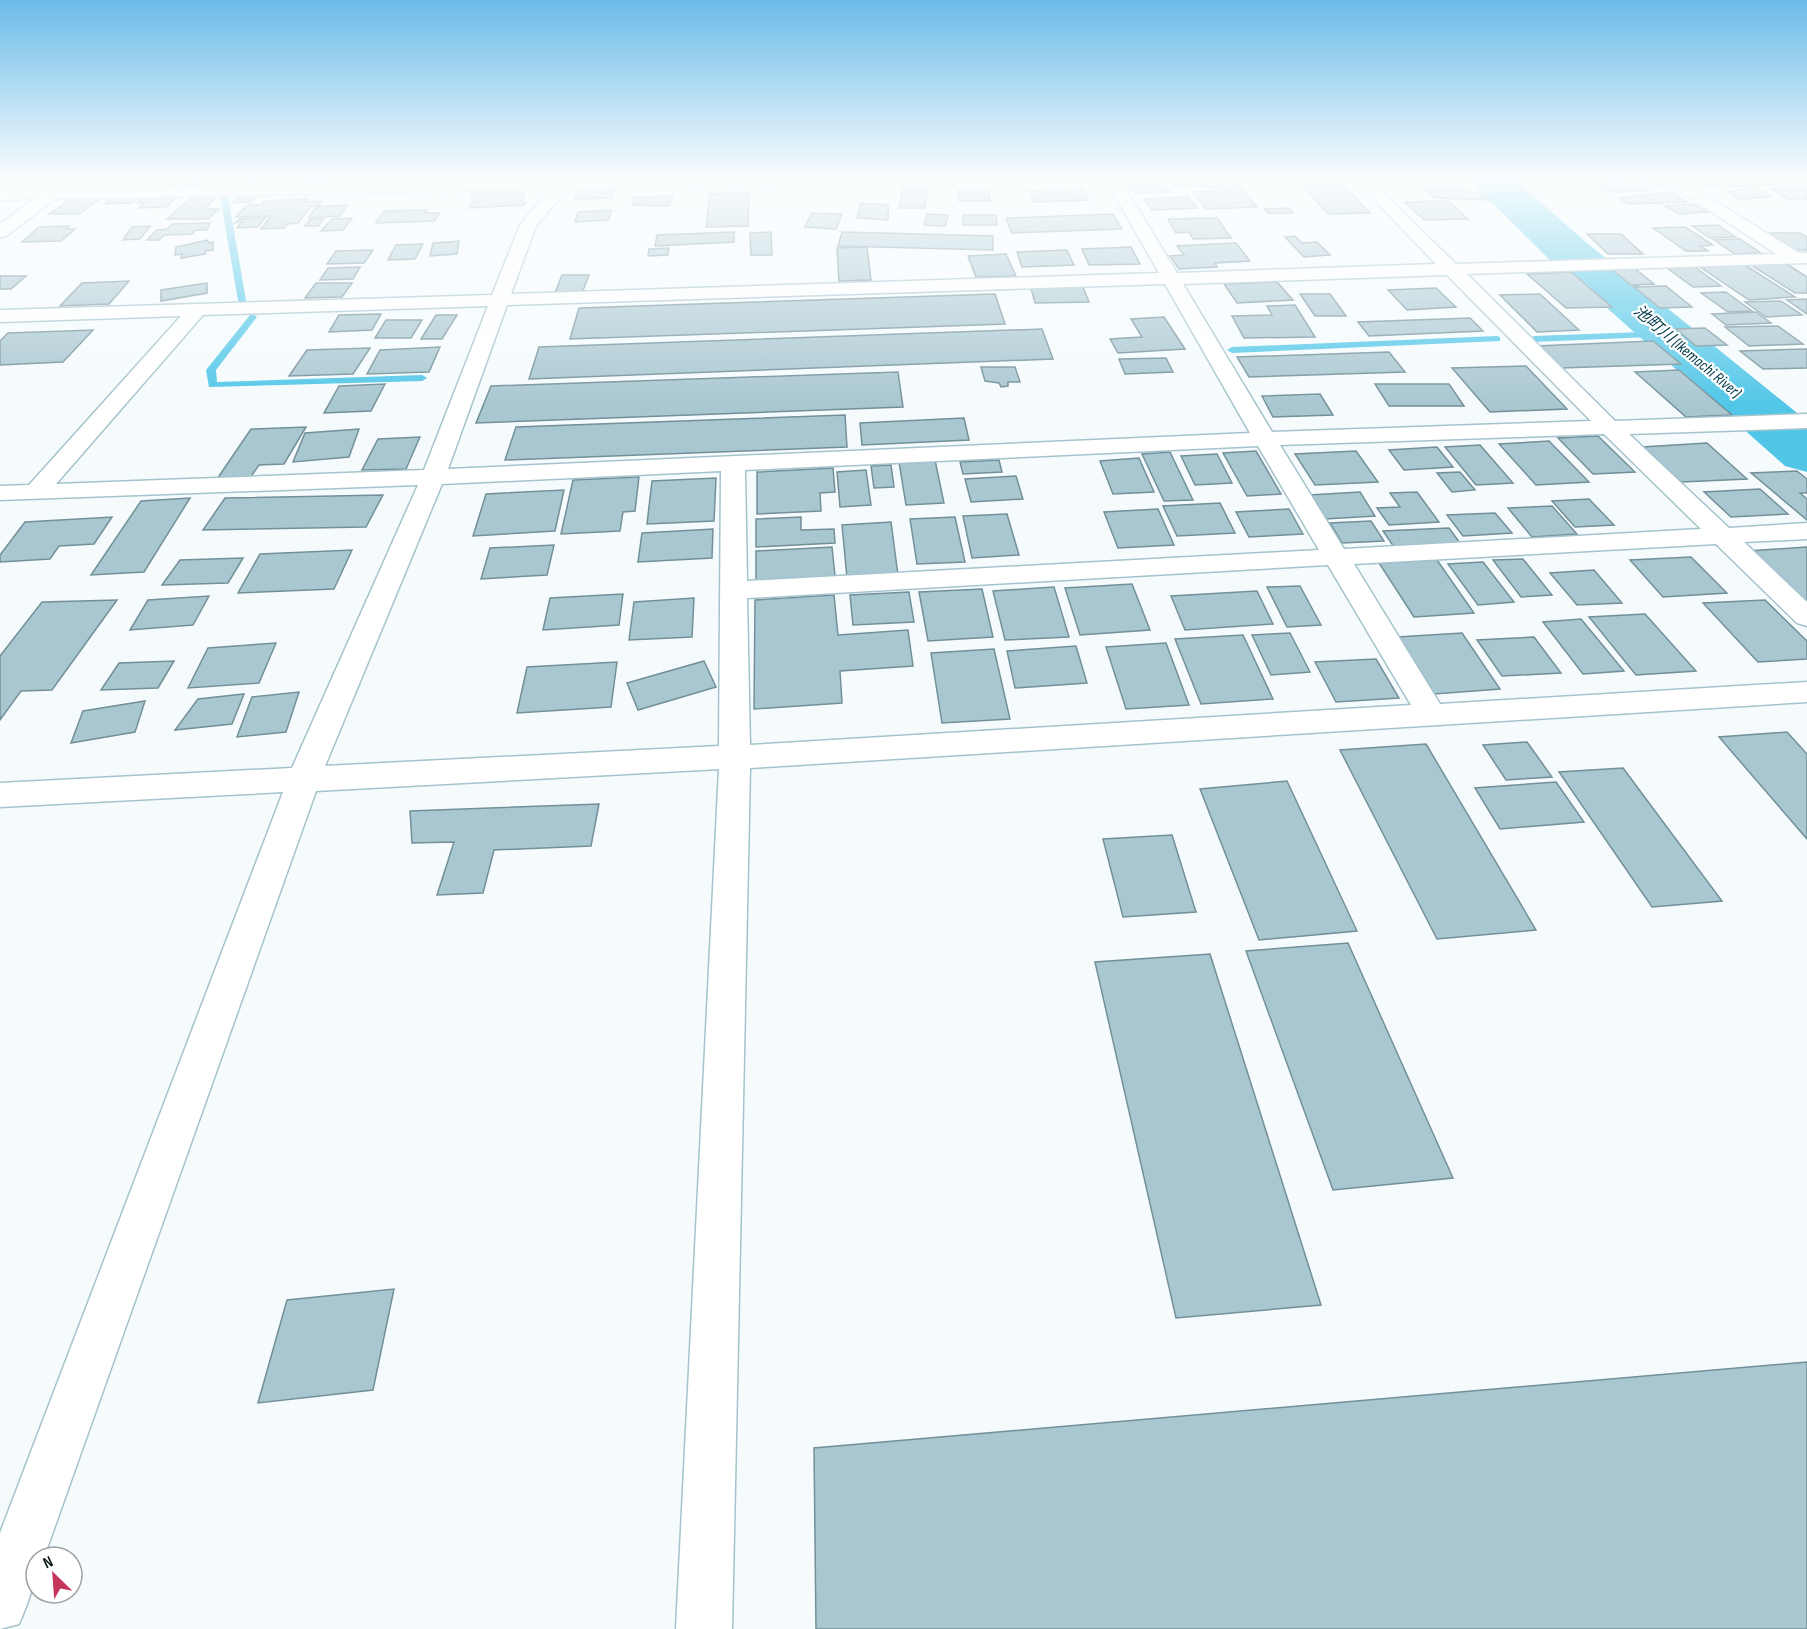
<svg xmlns="http://www.w3.org/2000/svg" width="1807" height="1629" font-family="'Sofia Sans Condensed','Noto Sans JP',sans-serif">
  <style>
    .lines { fill: none; stroke-linecap: round; stroke-linejoin: round }
    .stream { fill: #51c6e7; fill-rule: evenodd }
    .river { fill: #51c6e7; fill-rule: evenodd }
    .building { fill: #a9c7d1; stroke: #739099; stroke-width: 1.5 }
    .minor-casing { stroke: #a5c3cd; stroke-width: 3 }
    .minor { fill: #fff; fill-rule: evenodd }
    .labels { text-anchor: middle; dominant-baseline: central; stroke-width: 4.5; stroke-linejoin: round; paint-order: stroke }
    .far-water-label { font-size: 16px; font-style: italic; fill: #023a47; stroke: #fff }
  </style>
  <rect width="100%" height="100%" fill="#f5fbfd"/>
  <g class="lines">
    <g class="stream">
      <path d="M 224,193 L 228,195 L 246,301 L 242,304 L 238,301 L 220,195 Z"/>
      <path d="M 253,314 L 257,317 L 216,370 L 217,382 L 422,375 L 427,378 L 422,381 L 209,387 L 206,370 L 250,315 Z"/>
      <path d="M 1670,331 L 1673,332 L 1673,336 L 1534,342 L 1529,339 L 1534,336 Z"/>
      <path d="M 1497,336 L 1500,337 L 1500,341 L 1232,353 L 1227,350 L 1232,347 Z"/>
    </g>
    <path class="river" d="M 1467,178 L 1513,178 L 1587,243 L 1807,421 L 1807,472 L 1785,466 L 1598,300 L 1553,263 Z"/>
  </g>
  <g class="building">
    <path d="M 89,178 L 127,178 L 122,182 L 82,183 Z"/>
    <path d="M 131,178 L 162,178 L 158,181 L 130,183 L 133,180 L 128,180 Z"/>
    <path d="M 178,178 L 214,178 L 212,183 L 168,187 Z"/>
    <path d="M 232,178 L 270,178 L 267,186 L 227,189 Z"/>
    <path d="M 1049,178 L 1092,178 L 1094,181 L 1052,183 Z"/>
    <path d="M 1123,178 L 1160,178 L 1170,192 L 1134,193 Z"/>
    <path d="M 1165,178 L 1197,178 L 1203,186 L 1171,187 Z"/>
    <path d="M 1201,178 L 1232,178 L 1257,207 L 1206,209 L 1193,192 L 1227,190 L 1224,187 L 1209,188 Z"/>
    <path d="M 1504,178 L 1543,178 L 1549,182 L 1510,183 Z"/>
    <path d="M 1653,178 L 1669,188 L 1651,188 L 1636,179 Z"/>
    <path d="M 1692,178 L 1766,178 L 1779,185 L 1708,187 Z"/>
    <path d="M 1631,180 L 1648,191 L 1606,192 L 1590,181 Z"/>
    <path d="M 1342,183 L 1370,213 L 1328,214 L 1301,184 Z"/>
    <path d="M 1424,187 L 1464,187 L 1471,193 L 1482,193 L 1490,200 L 1434,198 Z"/>
    <path d="M 1807,187 L 1807,199 L 1790,200 L 1771,189 Z"/>
    <path d="M 903,188 L 928,189 L 925,208 L 899,208 Z"/>
    <path d="M 475,189 L 518,189 L 515,193 L 525,193 L 521,202 L 526,202 L 524,205 L 469,208 L 476,197 L 471,197 Z"/>
    <path d="M 579,189 L 615,189 L 612,198 L 575,199 Z"/>
    <path d="M 1083,189 L 1089,200 L 1034,202 L 1029,191 Z"/>
    <path d="M 1758,189 L 1771,197 L 1740,199 L 1727,191 Z"/>
    <path d="M 958,190 L 988,190 L 990,201 L 959,201 Z"/>
    <path d="M 1670,192 L 1686,202 L 1628,204 L 1619,198 Z"/>
    <path d="M 749,193 L 748,226 L 706,227 L 710,194 Z"/>
    <path d="M 240,195 L 257,195 L 250,202 L 233,203 Z"/>
    <path d="M 114,196 L 141,196 L 132,203 L 105,204 Z"/>
    <path d="M 177,196 L 167,207 L 139,208 L 144,203 L 138,203 L 143,198 Z"/>
    <path d="M 194,196 L 218,196 L 204,209 L 219,209 L 208,219 L 167,219 Z"/>
    <path d="M 673,196 L 669,206 L 632,205 L 634,197 Z"/>
    <path d="M 1188,197 L 1197,208 L 1152,210 L 1144,199 Z"/>
    <path d="M 71,199 L 100,199 L 79,214 L 49,214 Z"/>
    <path d="M 308,199 L 306,202 L 322,201 L 319,205 L 311,206 L 298,223 L 287,224 L 284,228 L 261,229 L 271,216 L 236,217 L 247,205 L 261,205 L 264,201 Z"/>
    <path d="M 1448,201 L 1468,219 L 1424,220 L 1405,202 Z"/>
    <path d="M 861,203 L 888,205 L 888,220 L 857,218 Z"/>
    <path d="M 1693,204 L 1707,212 L 1679,214 L 1665,206 Z"/>
    <path d="M 347,205 L 340,216 L 309,218 L 316,207 Z"/>
    <path d="M 1289,208 L 1293,213 L 1268,213 L 1264,209 Z"/>
    <path d="M 427,210 L 425,213 L 440,213 L 434,221 L 376,223 L 384,211 Z"/>
    <path d="M 611,210 L 609,220 L 575,222 L 578,212 Z"/>
    <path d="M 812,213 L 842,214 L 836,229 L 805,227 Z"/>
    <path d="M 927,214 L 948,215 L 945,226 L 924,225 Z"/>
    <path d="M 1113,214 L 1122,229 L 1012,233 L 1006,218 Z"/>
    <path d="M 963,215 L 996,215 L 997,225 L 963,225 Z"/>
    <path d="M 265,218 L 258,227 L 237,228 L 242,222 L 235,223 L 239,219 Z"/>
    <path d="M 352,218 L 343,230 L 321,231 L 332,219 Z"/>
    <path d="M 1217,218 L 1231,238 L 1193,239 L 1189,232 L 1176,233 L 1168,219 Z"/>
    <path d="M 311,219 L 324,219 L 318,226 L 305,226 Z"/>
    <path d="M 210,223 L 207,230 L 195,230 L 192,234 L 164,235 L 159,240 L 147,240 L 157,230 L 167,229 L 172,224 Z"/>
    <path d="M 1718,225 L 1736,237 L 1710,238 L 1692,226 Z"/>
    <path d="M 69,226 L 66,229 L 75,229 L 61,241 L 22,242 L 39,227 Z"/>
    <path d="M 150,226 L 140,239 L 123,240 L 132,227 Z"/>
    <path d="M 1685,227 L 1713,245 L 1700,246 L 1708,251 L 1686,251 L 1653,228 Z"/>
    <path d="M 734,232 L 734,242 L 655,246 L 657,235 Z"/>
    <path d="M 771,232 L 772,255 L 751,255 L 750,233 Z"/>
    <path d="M 842,232 L 993,236 L 993,250 L 838,246 Z"/>
    <path d="M 1768,233 L 1800,233 L 1807,237 L 1807,250 L 1795,250 Z"/>
    <path d="M 1587,234 L 1621,234 L 1643,254 L 1608,254 Z"/>
    <path d="M 1295,236 L 1302,243 L 1317,242 L 1330,255 L 1304,257 L 1285,237 Z"/>
    <path d="M 1740,239 L 1761,253 L 1735,254 L 1714,240 Z"/>
    <path d="M 208,240 L 208,243 L 213,242 L 213,250 L 205,251 L 206,254 L 181,258 L 182,254 L 175,255 L 176,247 Z"/>
    <path d="M 459,241 L 457,254 L 430,256 L 433,243 Z"/>
    <path d="M 1236,243 L 1250,261 L 1215,263 L 1217,267 L 1179,269 L 1170,256 L 1184,255 L 1177,246 Z"/>
    <path d="M 423,244 L 415,259 L 388,260 L 396,245 Z"/>
    <path d="M 867,247 L 871,280 L 839,281 L 837,248 Z"/>
    <path d="M 1131,247 L 1140,264 L 1089,265 L 1082,249 Z"/>
    <path d="M 669,248 L 668,255 L 648,256 L 649,249 Z"/>
    <path d="M 373,250 L 364,263 L 327,264 L 336,251 Z"/>
    <path d="M 1067,250 L 1074,265 L 1022,267 L 1017,252 Z"/>
    <path d="M 1006,254 L 1016,276 L 976,277 L 968,256 Z"/>
    <path d="M 1785,263 L 1807,277 L 1807,293 L 1795,293 L 1751,265 Z"/>
    <path d="M 1745,265 L 1795,297 L 1749,300 L 1700,267 Z"/>
    <path d="M 360,267 L 353,279 L 320,280 L 328,268 Z"/>
    <path d="M 1633,267 L 1654,284 L 1631,285 L 1610,268 Z"/>
    <path d="M 1695,267 L 1721,286 L 1693,287 L 1667,268 Z"/>
    <path d="M 1571,272 L 1612,307 L 1566,308 L 1527,274 Z"/>
    <path d="M 562,275 L 589,275 L 582,293 L 555,293 Z"/>
    <path d="M 0,276 L 26,276 L 11,289 L 0,289 Z"/>
    <path d="M 129,281 L 109,304 L 60,306 L 82,283 Z"/>
    <path d="M 1277,282 L 1293,300 L 1237,303 L 1224,284 Z"/>
    <path d="M 207,283 L 207,293 L 161,301 L 161,290 Z"/>
    <path d="M 316,283 L 352,283 L 342,297 L 305,298 Z"/>
    <path d="M 1666,286 L 1692,307 L 1660,308 L 1634,287 Z"/>
    <path d="M 1083,287 L 1089,302 L 1035,303 L 1031,288 Z"/>
    <path d="M 1436,288 L 1456,307 L 1407,310 L 1388,290 Z"/>
    <path d="M 1726,292 L 1752,311 L 1728,312 L 1701,293 Z"/>
    <path d="M 995,294 L 1005,324 L 570,339 L 579,308 Z"/>
    <path d="M 1300,294 L 1330,294 L 1346,316 L 1315,316 Z"/>
    <path d="M 1540,294 L 1579,330 L 1537,332 L 1500,295 Z"/>
    <path d="M 1807,299 L 1807,314 L 1787,300 Z"/>
    <path d="M 1781,301 L 1802,315 L 1766,317 L 1745,302 Z"/>
    <path d="M 1295,305 L 1315,337 L 1244,338 L 1232,316 L 1272,315 L 1267,306 Z"/>
    <path d="M 1756,312 L 1771,323 L 1726,325 L 1712,314 Z"/>
    <path d="M 381,314 L 372,330 L 329,332 L 339,315 Z"/>
    <path d="M 436,315 L 457,315 L 442,339 L 421,339 Z"/>
    <path d="M 1164,317 L 1185,349 L 1118,353 L 1110,339 L 1142,337 L 1131,319 Z"/>
    <path d="M 1470,318 L 1483,331 L 1369,336 L 1358,322 Z"/>
    <path d="M 386,320 L 422,320 L 411,338 L 375,338 Z"/>
    <path d="M 1778,326 L 1803,344 L 1749,346 L 1725,327 Z"/>
    <path d="M 1705,328 L 1727,345 L 1696,346 L 1676,329 Z"/>
    <path d="M 1042,329 L 1053,359 L 529,379 L 539,347 Z"/>
    <path d="M 93,330 L 63,362 L 0,365 L 0,341 L 8,333 Z"/>
    <path d="M 1653,341 L 1681,364 L 1561,368 L 1537,346 Z"/>
    <path d="M 440,347 L 429,372 L 367,374 L 380,350 Z"/>
    <path d="M 370,348 L 353,374 L 289,376 L 307,350 Z"/>
    <path d="M 1807,349 L 1807,368 L 1763,369 L 1740,351 Z"/>
    <path d="M 1389,352 L 1405,372 L 1249,377 L 1237,357 Z"/>
    <path d="M 1166,358 L 1173,372 L 1125,374 L 1119,359 Z"/>
    <path d="M 1526,366 L 1567,409 L 1490,412 L 1452,368 Z"/>
    <path d="M 981,367 L 1015,367 L 1020,382 L 1008,382 L 1008,386 L 1001,387 L 999,383 L 985,381 Z"/>
    <path d="M 1679,370 L 1732,415 L 1686,417 L 1635,372 Z"/>
    <path d="M 898,372 L 903,407 L 476,423 L 491,386 Z"/>
    <path d="M 385,384 L 371,411 L 324,413 L 339,386 Z"/>
    <path d="M 1375,384 L 1449,384 L 1464,406 L 1389,406 Z"/>
    <path d="M 1320,394 L 1333,415 L 1273,417 L 1262,396 Z"/>
    <path d="M 845,415 L 847,447 L 505,460 L 516,427 Z"/>
    <path d="M 964,418 L 969,440 L 862,445 L 860,423 Z"/>
    <path d="M 306,427 L 284,464 L 259,465 L 250,478 L 217,479 L 251,429 Z"/>
    <path d="M 359,429 L 349,457 L 293,462 L 305,433 Z"/>
    <path d="M 1598,436 L 1635,472 L 1593,474 L 1558,438 Z"/>
    <path d="M 420,437 L 406,469 L 362,470 L 378,439 Z"/>
    <path d="M 1549,441 L 1589,482 L 1536,485 L 1499,444 Z"/>
    <path d="M 1707,443 L 1747,479 L 1681,482 L 1643,447 Z"/>
    <path d="M 1480,445 L 1513,483 L 1476,485 L 1445,447 Z"/>
    <path d="M 1437,447 L 1453,467 L 1404,470 L 1389,450 Z"/>
    <path d="M 1256,451 L 1281,494 L 1247,496 L 1223,453 Z"/>
    <path d="M 1356,451 L 1378,482 L 1315,485 L 1295,454 Z"/>
    <path d="M 1170,452 L 1193,500 L 1164,501 L 1142,454 Z"/>
    <path d="M 1217,454 L 1232,483 L 1195,485 L 1181,456 Z"/>
    <path d="M 1139,458 L 1154,492 L 1113,494 L 1100,461 Z"/>
    <path d="M 935,460 L 944,503 L 906,505 L 899,462 Z"/>
    <path d="M 999,460 L 1002,472 L 963,474 L 960,462 Z"/>
    <path d="M 891,465 L 894,487 L 874,488 L 871,466 Z"/>
    <path d="M 833,468 L 835,492 L 820,493 L 821,511 L 757,514 L 757,472 Z"/>
    <path d="M 866,470 L 871,505 L 840,507 L 837,472 Z"/>
    <path d="M 1797,471 L 1807,479 L 1807,493 L 1800,493 L 1807,499 L 1807,520 L 1751,473 Z"/>
    <path d="M 1460,472 L 1475,490 L 1452,492 L 1437,473 Z"/>
    <path d="M 1016,476 L 1023,499 L 971,502 L 965,479 Z"/>
    <path d="M 639,477 L 635,511 L 623,512 L 620,531 L 561,534 L 573,480 Z"/>
    <path d="M 716,478 L 714,521 L 647,524 L 652,481 Z"/>
    <path d="M 1760,489 L 1788,514 L 1731,517 L 1704,492 Z"/>
    <path d="M 564,490 L 555,531 L 473,536 L 486,494 Z"/>
    <path d="M 1360,492 L 1375,516 L 1325,519 L 1310,495 Z"/>
    <path d="M 1417,492 L 1439,522 L 1389,525 L 1377,508 L 1400,507 L 1390,493 Z"/>
    <path d="M 383,495 L 366,527 L 203,530 L 225,498 Z"/>
    <path d="M 190,498 L 144,572 L 91,575 L 141,501 Z"/>
    <path d="M 1589,499 L 1614,525 L 1575,527 L 1552,501 Z"/>
    <path d="M 1220,503 L 1235,533 L 1177,536 L 1163,506 Z"/>
    <path d="M 1552,506 L 1577,534 L 1532,537 L 1508,508 Z"/>
    <path d="M 1158,509 L 1174,545 L 1118,548 L 1104,512 Z"/>
    <path d="M 1289,509 L 1303,534 L 1249,537 L 1236,512 Z"/>
    <path d="M 1495,513 L 1512,533 L 1463,536 L 1447,515 Z"/>
    <path d="M 1007,514 L 1019,555 L 972,558 L 963,516 Z"/>
    <path d="M 112,517 L 94,544 L 59,546 L 50,559 L 0,562 L 0,555 L 25,522 Z"/>
    <path d="M 801,517 L 801,530 L 834,529 L 835,543 L 756,547 L 756,519 Z"/>
    <path d="M 955,517 L 965,562 L 917,564 L 910,519 Z"/>
    <path d="M 1371,521 L 1384,541 L 1342,543 L 1330,523 Z"/>
    <path d="M 891,522 L 898,575 L 847,578 L 842,525 Z"/>
    <path d="M 1449,528 L 1460,543 L 1394,547 L 1383,531 Z"/>
    <path d="M 713,529 L 712,558 L 638,562 L 642,533 Z"/>
    <path d="M 554,545 L 547,575 L 481,579 L 490,548 Z"/>
    <path d="M 832,547 L 835,576 L 756,581 L 756,551 Z"/>
    <path d="M 1807,547 L 1807,603 L 1749,551 Z"/>
    <path d="M 352,550 L 334,589 L 238,593 L 260,554 Z"/>
    <path d="M 1691,557 L 1727,593 L 1663,597 L 1630,560 Z"/>
    <path d="M 243,558 L 228,583 L 162,585 L 180,560 Z"/>
    <path d="M 1523,559 L 1552,595 L 1521,597 L 1493,560 Z"/>
    <path d="M 1437,560 L 1474,613 L 1414,617 L 1379,563 Z"/>
    <path d="M 1483,562 L 1514,602 L 1478,605 L 1448,564 Z"/>
    <path d="M 1594,570 L 1622,603 L 1577,605 L 1550,573 Z"/>
    <path d="M 1132,584 L 1150,630 L 1080,635 L 1065,588 Z"/>
    <path d="M 1300,586 L 1321,625 L 1287,627 L 1267,587 Z"/>
    <path d="M 1054,587 L 1069,637 L 1005,640 L 993,591 Z"/>
    <path d="M 982,589 L 993,637 L 928,641 L 919,592 Z"/>
    <path d="M 1257,591 L 1273,624 L 1185,630 L 1171,596 Z"/>
    <path d="M 909,592 L 914,622 L 853,625 L 850,595 Z"/>
    <path d="M 623,594 L 619,625 L 543,630 L 550,598 Z"/>
    <path d="M 834,595 L 838,635 L 908,630 L 913,666 L 840,671 L 842,703 L 754,709 L 755,600 Z"/>
    <path d="M 209,596 L 193,625 L 130,630 L 148,600 Z"/>
    <path d="M 694,598 L 692,637 L 629,640 L 634,602 Z"/>
    <path d="M 117,600 L 52,690 L 21,691 L 0,720 L 0,656 L 42,602 Z"/>
    <path d="M 1765,600 L 1807,641 L 1807,659 L 1758,662 L 1703,603 Z"/>
    <path d="M 1645,614 L 1696,671 L 1636,675 L 1589,617 Z"/>
    <path d="M 1581,619 L 1624,671 L 1583,674 L 1543,622 Z"/>
    <path d="M 1290,633 L 1310,672 L 1271,675 L 1252,635 Z"/>
    <path d="M 1462,633 L 1500,689 L 1434,694 L 1398,637 Z"/>
    <path d="M 1243,635 L 1273,699 L 1201,704 L 1175,639 Z"/>
    <path d="M 1534,637 L 1561,673 L 1502,676 L 1477,640 Z"/>
    <path d="M 276,643 L 259,683 L 188,688 L 208,648 Z"/>
    <path d="M 1166,643 L 1189,705 L 1126,709 L 1106,647 Z"/>
    <path d="M 1076,646 L 1087,683 L 1015,688 L 1007,651 Z"/>
    <path d="M 994,649 L 1010,719 L 942,723 L 931,653 Z"/>
    <path d="M 1376,659 L 1399,698 L 1336,702 L 1315,662 Z"/>
    <path d="M 174,661 L 158,688 L 101,690 L 119,663 Z"/>
    <path d="M 704,661 L 716,687 L 638,710 L 627,683 Z"/>
    <path d="M 617,662 L 611,707 L 517,713 L 527,667 Z"/>
    <path d="M 299,692 L 286,732 L 237,737 L 252,697 Z"/>
    <path d="M 244,694 L 232,724 L 175,730 L 198,699 Z"/>
    <path d="M 145,701 L 135,732 L 71,743 L 83,711 Z"/>
    <path d="M 1787,732 L 1807,754 L 1807,839 L 1719,737 Z"/>
    <path d="M 1527,742 L 1552,777 L 1506,780 L 1483,745 Z"/>
    <path d="M 1426,744 L 1536,930 L 1437,939 L 1340,750 Z"/>
    <path d="M 1623,768 L 1722,901 L 1652,907 L 1559,772 Z"/>
    <path d="M 1287,781 L 1357,931 L 1259,940 L 1200,789 Z"/>
    <path d="M 1556,782 L 1584,822 L 1500,829 L 1475,788 Z"/>
    <path d="M 599,804 L 591,846 L 494,850 L 483,893 L 437,895 L 454,842 L 412,843 L 410,811 Z"/>
    <path d="M 1172,835 L 1196,912 L 1123,917 L 1103,839 Z"/>
    <path d="M 1348,943 L 1453,1178 L 1333,1190 L 1246,951 Z"/>
    <path d="M 1210,954 L 1321,1305 L 1176,1318 L 1095,962 Z"/>
    <path d="M 394,1289 L 373,1390 L 258,1403 L 287,1300 Z"/>
    <path d="M 1807,1362 L 1807,1629 L 816,1629 L 814,1448 Z"/>
  </g>
  <g class="lines">
    <defs>
      <path id="minor" d="M 560,178 L 857,178 L 849,183 L 568,188 L 536,226 L 511,294 L 1159,273 L 1105,178 L 1119,178 L 1177,273 L 1436,264 L 1353,178 L 1368,178 L 1456,264 L 1776,254 L 1660,178 L 1678,178 L 1799,253 L 1807,253 L 1807,263 L 1467,274 L 1615,421 L 1807,414 L 1807,428 L 1629,434 L 1729,528 L 1807,523 L 1807,539 L 1744,542 L 1807,602 L 1807,626 L 1797,623 L 1716,544 L 1354,564 L 1440,704 L 1807,682 L 1807,702 L 750,768 L 732,1629 L 676,1629 L 719,769 L 316,791 L 44,1557 L 36,1557 C 36,1582 29,1601 19,1624 L 0,1629 L 0,1533 L 283,792 L 0,807 L 0,783 L 292,768 L 418,485 L 0,500 L 0,486 L 29,485 L 181,316 L 0,322 L 0,310 L 492,295 L 520,225 L 550,189 L 55,199 L 6,236 L 0,237 L 0,224 L 34,199 L 0,200 L 0,190 L 47,189 L 56,185 L 63,189 ZM 1447,275 L 1591,421 L 1272,432 L 1183,284 ZM 1165,284 L 1250,433 L 448,469 L 507,305 ZM 488,306 L 424,470 L 56,484 L 203,315 ZM 1604,434 L 1701,529 L 1344,549 L 1280,445 ZM 1258,446 L 1319,550 L 747,581 L 745,470 ZM 721,471 L 719,746 L 325,766 L 442,484 ZM 1328,565 L 1411,705 L 750,745 L 747,598 Z"/>
    </defs>
    <use href="#minor" class="minor-casing"/>
    <use href="#minor" class="minor"/>
  </g>
  <linearGradient id="sky" x2="0" y2="1"><stop stop-color="#6bbbe8"/><stop offset="0.44" stop-color="#fafdfe"/><stop offset="1" stop-color="#fafdfe" stop-opacity="0"/></linearGradient>
  <rect width="1807" height="406" fill="url(#sky)"/>
  <g class="labels">
    <g class="far-water-label">
      <text transform="translate(1687 352) rotate(40)">池町川 (Ikemachi River)</text>
    </g>
  </g>
  <g transform="translate(54 1575) rotate(335)"><circle r="28" fill="#ffffff" stroke="#9ea2a3" stroke-width="1.5"/>
  <path d="M0-4.5L10 22L0 15L-10 22Z" fill="#c5365c"/>
  <text y="-9" font-size="16" font-weight="bold" text-anchor="middle" fill="#0c171a">N</text>
  </g>
</svg>
